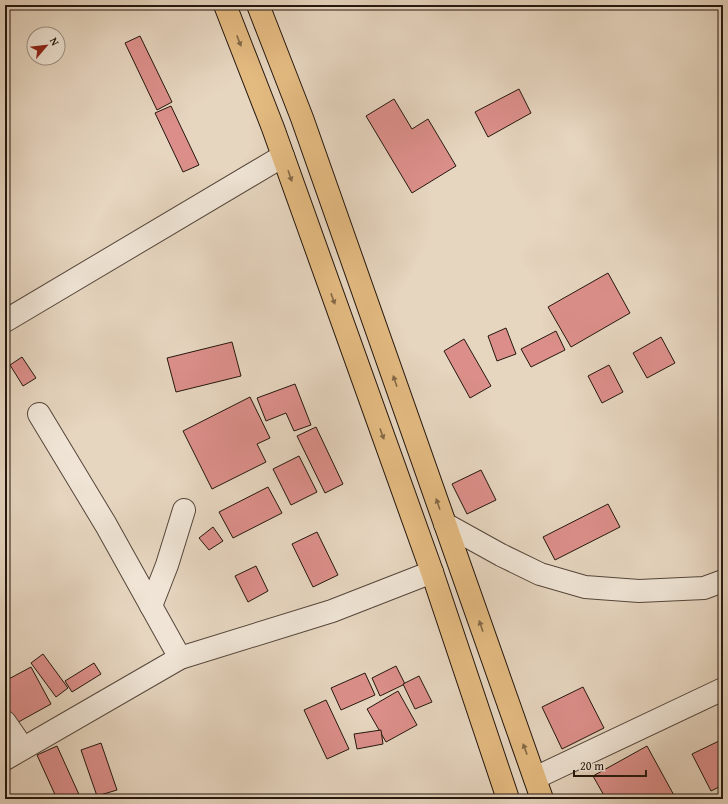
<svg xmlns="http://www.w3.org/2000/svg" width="728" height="804" font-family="'Gentium Book Plus',serif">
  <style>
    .building { fill: #dc8f8a; stroke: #24170e }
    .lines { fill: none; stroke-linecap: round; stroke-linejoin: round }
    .minor-casing { stroke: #54463a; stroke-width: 24 }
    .major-casing { stroke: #24170e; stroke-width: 24 }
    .minor { stroke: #efe4d5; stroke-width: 22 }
    .major { stroke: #e3ba80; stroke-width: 22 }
    .oneway { fill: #846847 }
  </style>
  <rect width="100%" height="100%" fill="#e6d5bf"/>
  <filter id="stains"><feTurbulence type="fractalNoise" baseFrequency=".005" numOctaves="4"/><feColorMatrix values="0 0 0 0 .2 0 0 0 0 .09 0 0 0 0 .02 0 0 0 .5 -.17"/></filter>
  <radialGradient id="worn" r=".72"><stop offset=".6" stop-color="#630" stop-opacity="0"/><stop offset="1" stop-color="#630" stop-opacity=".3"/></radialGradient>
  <g class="building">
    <path d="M 140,36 L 172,102 L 157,110 L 125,43 Z"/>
    <path d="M 519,89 L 531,113 L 488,137 L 475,112 Z"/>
    <path d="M 394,99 L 412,129 L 428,119 L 456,166 L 412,193 L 366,116 Z"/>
    <path d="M 171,106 L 199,165 L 183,172 L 155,113 Z"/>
    <path d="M 608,273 L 630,313 L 571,347 L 548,307 Z"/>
    <path d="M 506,328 L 516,354 L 497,361 L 488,336 Z"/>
    <path d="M 556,331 L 565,350 L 531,367 L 521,349 Z"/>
    <path d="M 661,337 L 675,363 L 647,378 L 633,353 Z"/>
    <path d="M 464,339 L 491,386 L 470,398 L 444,351 Z"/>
    <path d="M 232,342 L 241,376 L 176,392 L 167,358 Z"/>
    <path d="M 22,357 L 36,378 L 23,386 L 10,365 Z"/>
    <path d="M 609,365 L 623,392 L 602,403 L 588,376 Z"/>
    <path d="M 295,384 L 311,425 L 294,431 L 286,413 L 266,421 L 257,398 Z"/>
    <path d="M 250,397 L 270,438 L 257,444 L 266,462 L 212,489 L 183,431 Z"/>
    <path d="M 316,427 L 343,484 L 325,493 L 297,436 Z"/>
    <path d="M 299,456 L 317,492 L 291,505 L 273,469 Z"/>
    <path d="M 481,470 L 496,500 L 467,514 L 452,484 Z"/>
    <path d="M 268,487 L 282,513 L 233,538 L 219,512 Z"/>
    <path d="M 608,504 L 620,527 L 555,560 L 543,537 Z"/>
    <path d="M 213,527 L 223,541 L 209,550 L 199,538 Z"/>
    <path d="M 317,532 L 338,575 L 313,587 L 292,544 Z"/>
    <path d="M 256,566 L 268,591 L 248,602 L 235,576 Z"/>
    <path d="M 43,654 L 68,688 L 56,697 L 31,663 Z"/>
    <path d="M 94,663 L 101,674 L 72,692 L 65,681 Z"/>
    <path d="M 396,666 L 405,684 L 380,696 L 372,678 Z"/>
    <path d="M 31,667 L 51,704 L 13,725 L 5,710 L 5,681 Z"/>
    <path d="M 365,673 L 375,695 L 341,710 L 331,688 Z"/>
    <path d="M 419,676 L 432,702 L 415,709 L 403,684 Z"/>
    <path d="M 583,687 L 604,728 L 562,749 L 542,707 Z"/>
    <path d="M 398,691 L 417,725 L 386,742 L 367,709 Z"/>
    <path d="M 326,700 L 349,749 L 327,759 L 304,710 Z"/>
    <path d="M 381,730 L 383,744 L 357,749 L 354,734 Z"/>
    <path d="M 719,741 L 723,748 L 723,785 L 711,791 L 692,754 Z"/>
    <path d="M 101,743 L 117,790 L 97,796 L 81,750 Z"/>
    <path d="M 57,746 L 81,799 L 57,799 L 37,755 Z"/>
    <path d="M 647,746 L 676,799 L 606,799 L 593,776 Z"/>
  </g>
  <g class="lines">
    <defs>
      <g id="minor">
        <path d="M 5,321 L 283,156"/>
        <path d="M 39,414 L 106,525 L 180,658"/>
        <path d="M 445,524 L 501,555 L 540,574 L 585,587 L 639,591 L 704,588 L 723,581"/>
        <path d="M 151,606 L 167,565 L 184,510"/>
        <path d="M 5,722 L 23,748"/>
        <path d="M 5,759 L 180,658 L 332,611 L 432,572"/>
        <path d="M 535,778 L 723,689"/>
      </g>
      <g id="major">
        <path d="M 225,5 L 273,128 L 432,572 L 508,799"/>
        <path d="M 258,5 L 302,118 L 542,799"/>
      </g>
    </defs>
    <use href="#minor" class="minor-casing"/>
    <use href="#major" class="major-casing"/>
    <use href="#minor" class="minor"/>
    <use href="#major" class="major"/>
  </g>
  <defs><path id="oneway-solid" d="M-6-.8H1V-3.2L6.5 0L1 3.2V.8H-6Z"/></defs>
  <g class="oneway">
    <use href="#oneway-solid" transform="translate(239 41) rotate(69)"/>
    <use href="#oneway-solid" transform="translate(290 176) rotate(71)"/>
    <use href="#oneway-solid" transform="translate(333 299) rotate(70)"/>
    <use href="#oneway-solid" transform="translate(395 381) rotate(-109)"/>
    <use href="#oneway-solid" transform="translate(382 434) rotate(70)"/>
    <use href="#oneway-solid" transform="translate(438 504) rotate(-109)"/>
    <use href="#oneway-solid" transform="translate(481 626) rotate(-109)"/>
    <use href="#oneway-solid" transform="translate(525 749) rotate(-110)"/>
  </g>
  <rect width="728" height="804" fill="none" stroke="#e6d5bf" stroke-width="20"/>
  <rect x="6" y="6" width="716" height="792" fill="none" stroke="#24170e" stroke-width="2"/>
  <rect x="10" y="10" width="708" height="784" fill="none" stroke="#24170e"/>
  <g transform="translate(46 46) rotate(62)"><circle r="19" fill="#efe4d5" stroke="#9e9285"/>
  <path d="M0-3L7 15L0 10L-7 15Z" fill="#8f2418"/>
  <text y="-6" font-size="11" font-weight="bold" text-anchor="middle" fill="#24170e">N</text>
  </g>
  <path d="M574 770v6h72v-6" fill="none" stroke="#24170e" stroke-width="2"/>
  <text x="580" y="770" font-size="12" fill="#24170e" stroke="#efe4d5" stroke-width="3" paint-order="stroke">20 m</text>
  <rect width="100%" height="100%" filter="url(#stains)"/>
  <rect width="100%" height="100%" fill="url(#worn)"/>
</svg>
